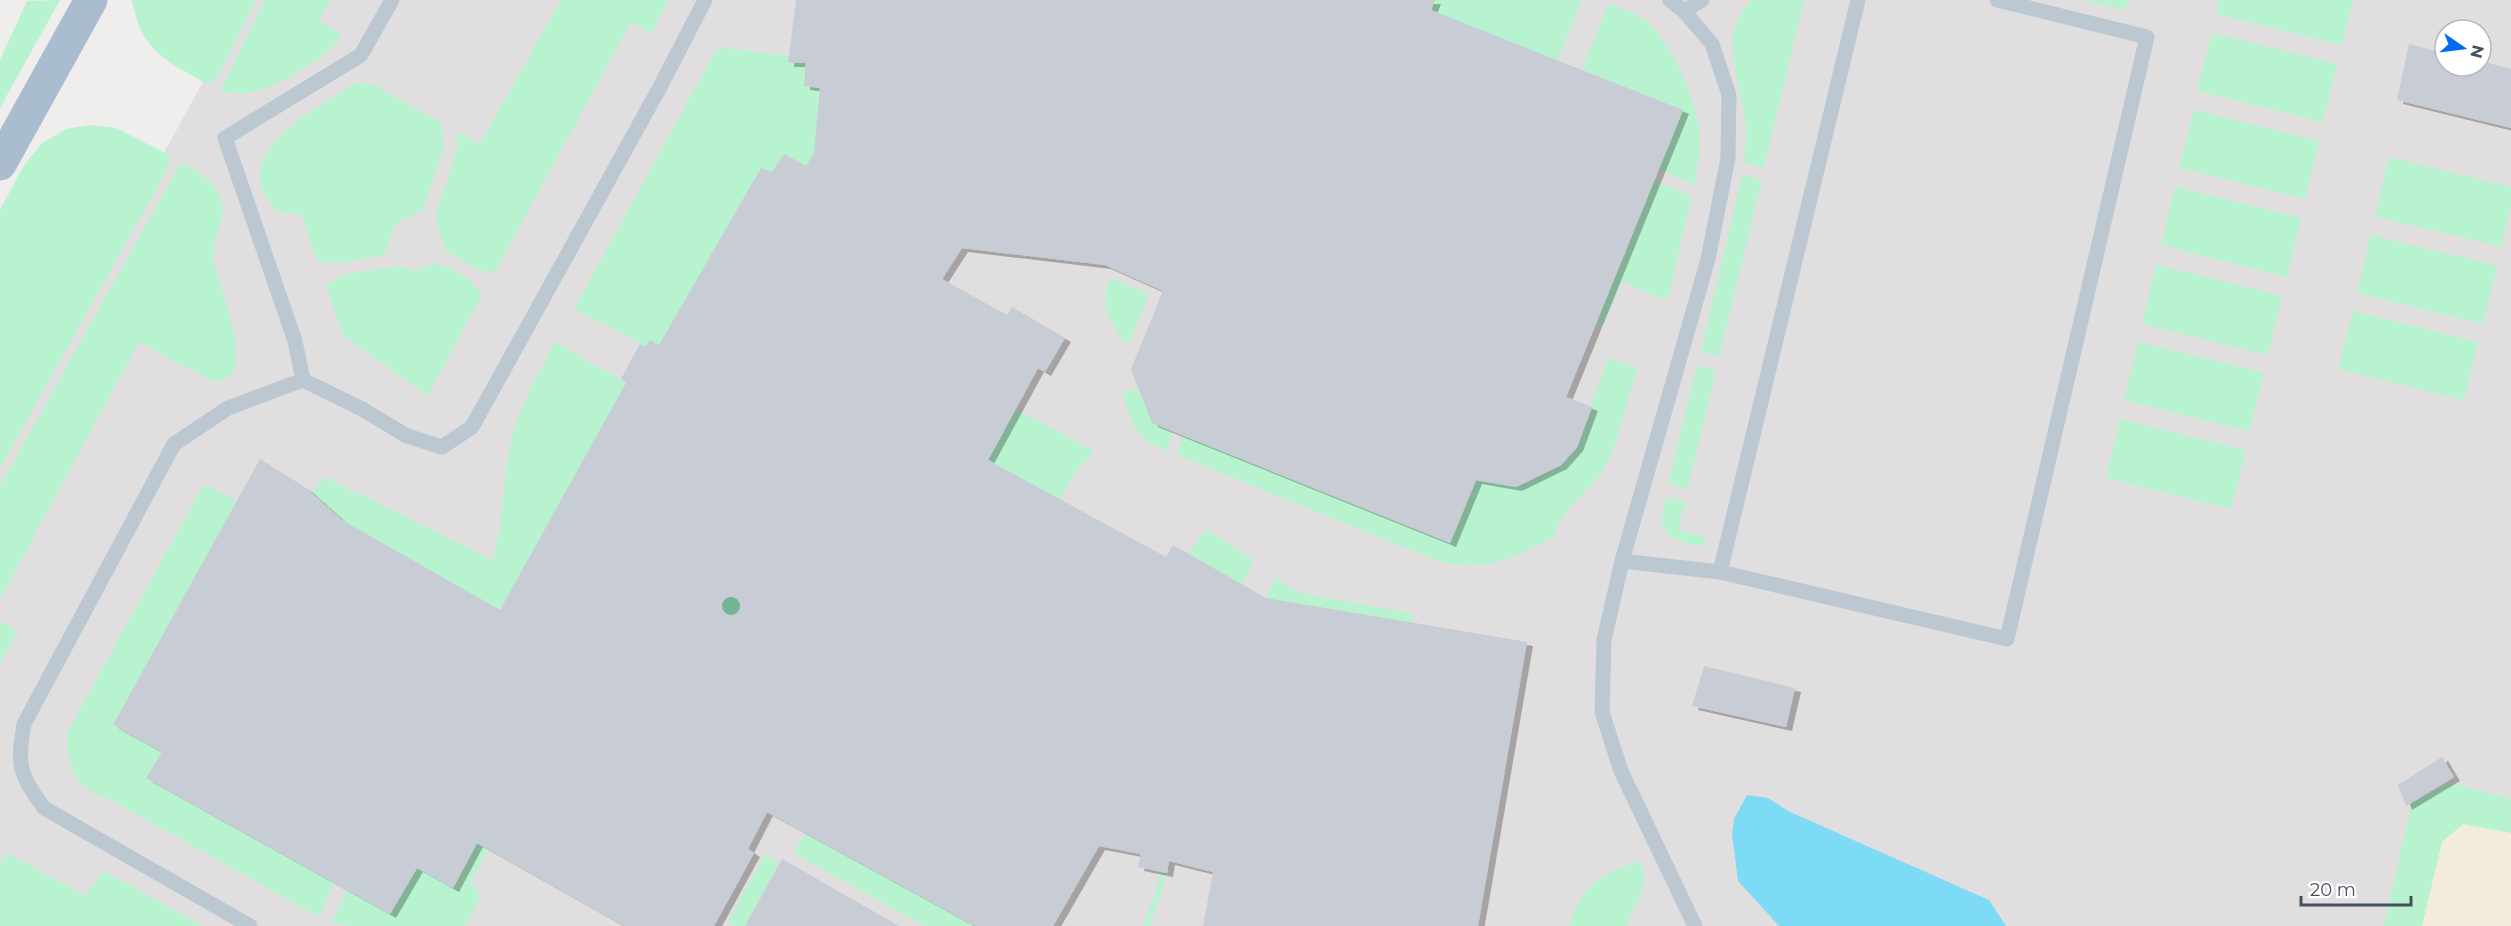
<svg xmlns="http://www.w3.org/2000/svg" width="2511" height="926" font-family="Montserrat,sans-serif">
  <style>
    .education { fill: #e1dedf; fill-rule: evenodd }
    .green { fill: #b6f3ce }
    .sand { fill: #f4ecdb }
    .water { fill: #7edbf5 }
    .building { fill: #c8ccd4; filter: url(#shadow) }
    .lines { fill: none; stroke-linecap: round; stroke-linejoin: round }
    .lane { stroke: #bcc8d1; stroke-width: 15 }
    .primary { stroke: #aabccf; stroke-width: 33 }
    .tree { fill: #73b493 }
  </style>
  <defs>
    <filter id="shadow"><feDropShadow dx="6" dy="4" stdDeviation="0" flood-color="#0004"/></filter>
  </defs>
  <rect width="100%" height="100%" fill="#f0eded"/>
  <path class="education" d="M 248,0 L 2511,0 L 2511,926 L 0,926 L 0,451 ZM 2445,30 L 2481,30 L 2481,66 L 2445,66 Z"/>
  <g class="green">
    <path d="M 60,0 L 7,95 L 0,109 L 0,60 L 27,1 Z"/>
    <path d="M 132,0 L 256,0 L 218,76 L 209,85 C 166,60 142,53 132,0 Z"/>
    <path d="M 265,0 L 330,0 L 319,20 L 339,33 L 341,38 C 323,60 281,85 253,92 C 242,95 231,94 220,91 Z"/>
    <path d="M 561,0 L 668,0 L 652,33 L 631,22 L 495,272 L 480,270 L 446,251 L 437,226 L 436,215 L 457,150 L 457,131 L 480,144 Z"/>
    <path d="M 1435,0 L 1582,0 L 1557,60 L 1431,10 Z"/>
    <path d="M 1752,0 L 1804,0 L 1764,168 L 1744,162 C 1745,150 1747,137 1746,125 C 1741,84 1716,33 1752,0 Z"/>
    <path d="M 2082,0 L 2129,0 L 2124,10 Z"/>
    <path d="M 2219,0 L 2353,0 L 2342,45 L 2216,14 Z"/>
    <path d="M 1612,5 C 1620,8 1630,11 1637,15 C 1670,33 1701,107 1700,143 C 1699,157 1696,171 1695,185 L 1659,169 L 1683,110 L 1582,70 L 1607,7 Z"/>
    <path d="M 2212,33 L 2337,64 L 2323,122 L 2197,91 Z"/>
    <path d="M 723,48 L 789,56 L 788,63 L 806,63 L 804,86 L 820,88 L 814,153 L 806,166 L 784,154 L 772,172 L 761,168 L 659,345 L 646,346 L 574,309 L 716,50 Z"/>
    <path d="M 362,82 L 374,85 L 441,123 L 444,148 L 423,210 C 414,217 400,217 394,228 C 388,237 391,248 382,255 L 341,263 L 317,261 L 302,215 L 278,212 C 272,205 265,197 262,189 C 246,143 323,105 353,84 Z"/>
    <path d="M 2194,110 L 2319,141 L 2305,199 L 2179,168 Z"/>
    <path d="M 90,125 L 116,128 L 169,155 L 168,168 L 0,468 L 0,210 L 23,167 L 41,144 L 66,129 Z"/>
    <path d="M 2389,157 L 2511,187 L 2511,206 L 2501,247 L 2375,216 Z"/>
    <path d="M 181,162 C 195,170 212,179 219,194 C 231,217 209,239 214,262 C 218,287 263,384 212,381 L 139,342 L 0,599 L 0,486 Z"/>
    <path d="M 1742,175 L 1762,180 L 1719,357 L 1701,351 Z"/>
    <path d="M 1654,180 L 1691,197 L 1669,295 L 1666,299 L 1661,299 L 1622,281 L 1603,324 L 1596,322 Z"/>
    <path d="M 2175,187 L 2301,218 L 2287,277 L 2161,245 Z"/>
    <path d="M 2371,235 L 2497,266 L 2483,324 L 2357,293 Z"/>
    <path d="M 432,264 C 450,264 472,280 482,294 L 428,396 L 343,335 L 326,285 L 343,275 L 400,266 L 416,271 Z"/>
    <path d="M 2156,265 L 2282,296 L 2268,355 L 2142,324 Z"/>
    <path d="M 1109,277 L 1149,294 L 1129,342 L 1122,342 L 1105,308 Z"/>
    <path d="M 2353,311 L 2478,342 L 2464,400 L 2338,369 Z"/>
    <path d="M 555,342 L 626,383 L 500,610 L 342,520 L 312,493 L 324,477 L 493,560 C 503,522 503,481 511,442 C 519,406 538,375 555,342 Z"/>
    <path d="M 2138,342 L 2264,373 L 2249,431 L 2124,400 Z"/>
    <path d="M 1613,359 L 1635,368 L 1637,373 C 1623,405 1621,444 1601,473 C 1589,491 1556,514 1556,535 C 1516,558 1483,574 1436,560 L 1177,455 L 1184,435 L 1450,543 L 1476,480 L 1516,487 L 1561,465 L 1577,447 L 1607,360 Z"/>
    <path d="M 1697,365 L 1716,370 L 1688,488 L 1668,484 Z"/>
    <path d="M 1138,388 L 1173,431 L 1167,451 C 1132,436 1135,427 1121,393 Z"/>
    <path d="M 1016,409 L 1094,451 L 1074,474 L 1060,500 L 988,460 Z"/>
    <path d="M 2120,419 L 2246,450 L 2231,509 L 2106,478 Z"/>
    <path d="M 204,484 L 237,501 L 113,725 L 162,752 L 146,779 L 334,883 L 319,917 L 113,801 C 74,786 68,775 67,733 Z"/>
    <path d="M 1666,497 L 1685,501 L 1678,529 L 1704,537 L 1706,545 L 1691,545 L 1669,536 L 1661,521 Z"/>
    <path d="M 1205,529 L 1254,560 L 1242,584 L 1189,554 Z"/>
    <path d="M 1275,578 L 1300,593 L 1410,613 L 1413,615 L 1411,623 L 1266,598 Z"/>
    <path d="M 0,621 L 15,630 L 15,635 L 0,664 Z"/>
    <path d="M 2450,783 L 2511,799 L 2511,926 L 2384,926 L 2412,802 Z"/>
    <path d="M 806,834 L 975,926 L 925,926 L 793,853 Z"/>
    <path d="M 477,843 L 488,849 L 470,883 L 478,891 L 480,898 L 465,926 L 353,926 L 331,923 L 347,890 L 390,913 L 417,868 Z"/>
    <path d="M 7,853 L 86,896 L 100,874 L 106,872 L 202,926 L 0,926 L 0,865 Z"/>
    <path d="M 765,855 L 779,863 L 745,926 L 735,926 L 728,921 Z"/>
    <path d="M 1638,861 C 1655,882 1633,905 1626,926 L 1570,926 C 1579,885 1601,875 1638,861 Z"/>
    <path d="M 1162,872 L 1167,873 L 1150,926 L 1143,926 Z"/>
  </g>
  <path class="sand" d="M 2463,824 L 2511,833 L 2511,926 L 2422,926 L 2442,842 Z"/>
  <path class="water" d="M 1747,795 L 1768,798 L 1788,811 L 1989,900 L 2006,926 L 1779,926 L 1738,881 L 1732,834 L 1734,819 Z"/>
  <g class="building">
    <path d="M 796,0 L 1435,0 L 1431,10 L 1683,110 L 1566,397 L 1592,407 L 1577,447 L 1561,465 L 1516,487 L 1476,480 L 1450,543 L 1152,423 L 1131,369 L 1163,291 L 1105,265 L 962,248 L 942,279 L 1007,315 L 1012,307 L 1065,338 L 1045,372 L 1038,368 L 988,460 L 1166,557 L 1173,545 L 1266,598 L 1527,642 L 1478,926 L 1203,926 L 1213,872 L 1169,861 L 1167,873 L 1138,867 L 1141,854 L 1099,846 L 1053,926 L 975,926 L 767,812 L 748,849 L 754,853 L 714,926 L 624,926 L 477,843 L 453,888 L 417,868 L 390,914 L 146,778 L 162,752 L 113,725 L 260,459 L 306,488 L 342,520 L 500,610 L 626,383 L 621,379 L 640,344 L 646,346 L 650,340 L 659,345 L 761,168 L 772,172 L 784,154 L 806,166 L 814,153 L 820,88 L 804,86 L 806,63 L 788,63 Z"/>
    <path d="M 2409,44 L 2445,53 L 2445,66 L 2481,66 L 2481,61 L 2511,69 L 2511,128 L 2397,100 Z"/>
    <path d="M 1704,666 L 1795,688 L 1786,727 L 1692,706 Z"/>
    <path d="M 2442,757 L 2454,777 L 2406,806 L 2398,785 Z"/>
    <path d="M 782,859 L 899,926 L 745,926 Z"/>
  </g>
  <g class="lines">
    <g class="lane">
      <path d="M 392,0 L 361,55 L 225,138 L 295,341 L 303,380 L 362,409 L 407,436 L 442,447 L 472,427 L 660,87 L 705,0"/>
      <path d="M 1670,0 L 1684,11 L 1712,44 L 1729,95 L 1728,158 L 1708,259 L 1622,561 L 1604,640 L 1602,712 L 1621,771 L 1695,926"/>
      <path d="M 1684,11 L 1702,0"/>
      <path d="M 1622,561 L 1720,572 L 2007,639 L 2147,37 L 1997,0"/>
      <path d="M 1720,572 L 1858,0"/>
      <path d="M 250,926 L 44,808 C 19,773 17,767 24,724 L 174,444 L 228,408 L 303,380"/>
    </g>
    <path class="primary" d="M 0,164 L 91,0"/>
  </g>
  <circle class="tree" cx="731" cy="606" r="9"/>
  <g transform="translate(2463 48) rotate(104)"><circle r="28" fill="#ffffff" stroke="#b4b9be" stroke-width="1.5"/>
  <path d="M0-4.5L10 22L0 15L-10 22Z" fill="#066af0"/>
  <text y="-9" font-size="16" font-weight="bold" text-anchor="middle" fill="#44505c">N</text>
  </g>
  <path d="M2301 896v9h110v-9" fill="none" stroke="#44505c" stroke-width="3"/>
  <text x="2310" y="896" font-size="18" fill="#44505c" stroke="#ffffff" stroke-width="4.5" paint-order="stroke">20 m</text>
</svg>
